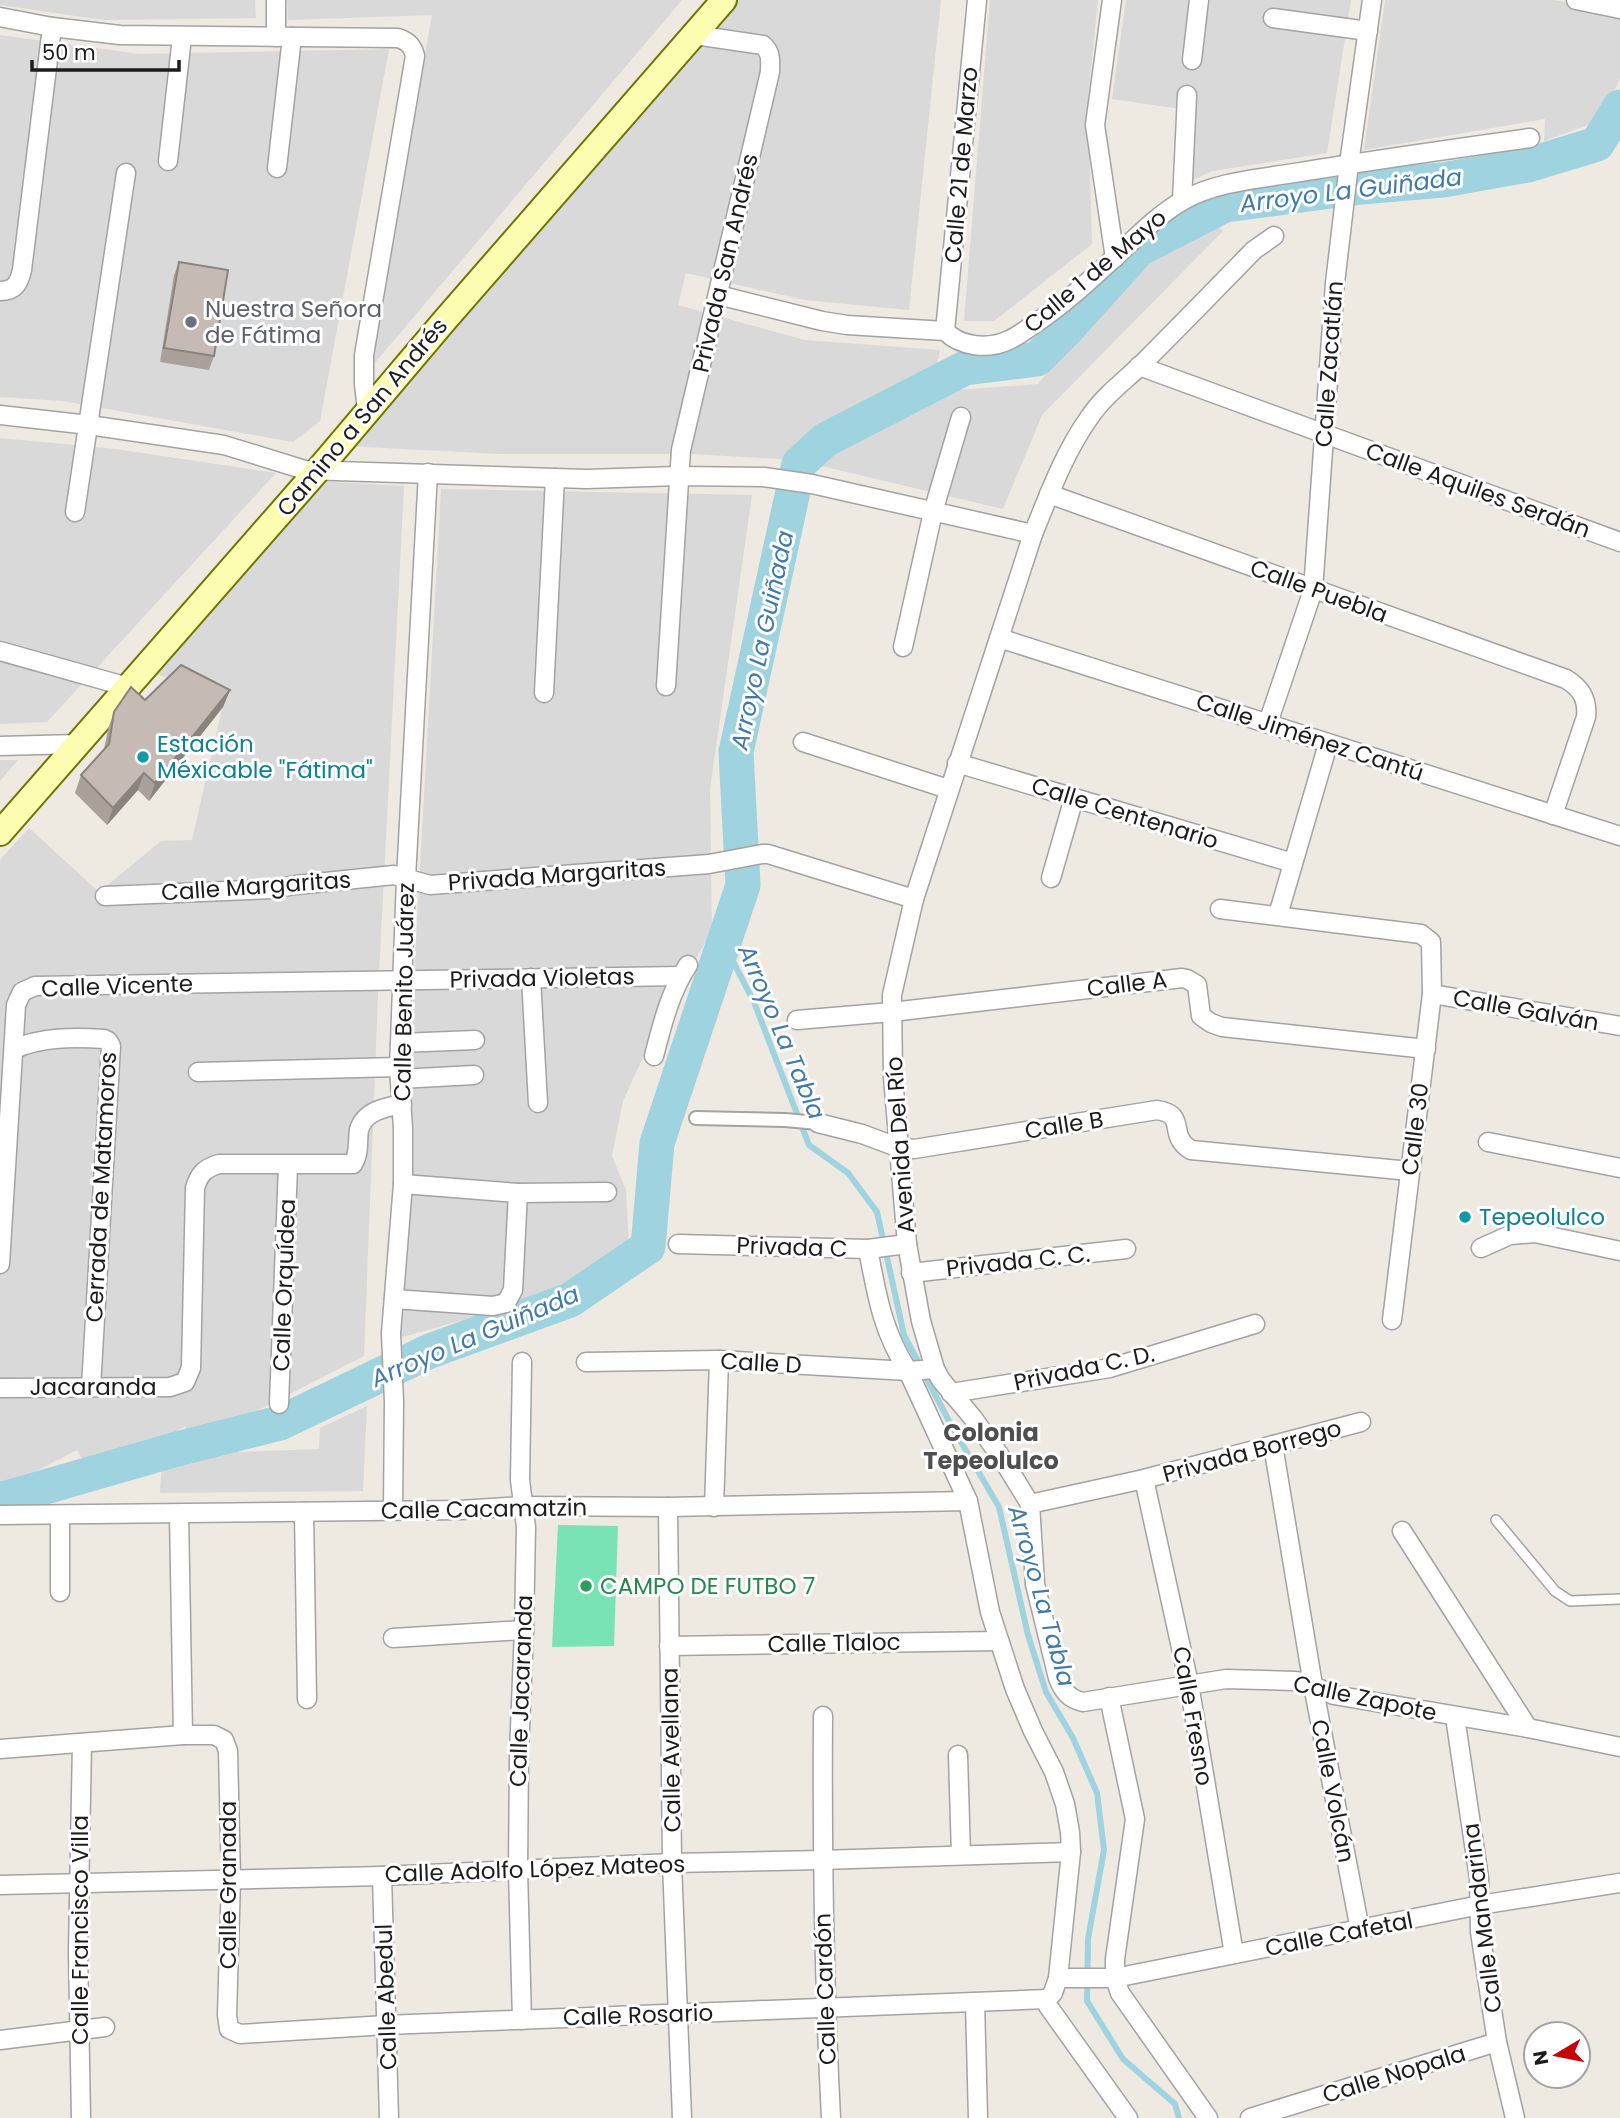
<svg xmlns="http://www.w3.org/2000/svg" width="1620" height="2118" font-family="Poppins,sans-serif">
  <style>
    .residential { fill: #dad9d9 }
    .pitch { fill: #79e3b6 }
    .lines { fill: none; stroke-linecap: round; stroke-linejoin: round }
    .stream { stroke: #9ed3df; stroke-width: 6 }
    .river { stroke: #9ed3df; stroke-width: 35 }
    .service-casing { stroke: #a3a3a3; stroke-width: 12 }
    .pedestrian-casing { stroke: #a3a3a3; stroke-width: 16 }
    .minor-casing { stroke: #a3a3a3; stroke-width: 21 }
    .secondary-casing { stroke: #6e7600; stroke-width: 28 }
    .service { stroke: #fff; stroke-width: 9 }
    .pedestrian { stroke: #fff; stroke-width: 12 }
    .minor { stroke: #fff; stroke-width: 18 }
    .secondary { stroke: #fcfdb0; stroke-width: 24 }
    .wall { fill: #aaa19b }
    .shaded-wall { fill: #8b837e }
    .building { fill: #c6bbb4; stroke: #8b837e; stroke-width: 2 }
    .worship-dot { fill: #6b7280; stroke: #fff; stroke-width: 2.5 }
    .culture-dot { fill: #0f9aa8; stroke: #fff; stroke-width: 2.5 }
    .leisure-dot { fill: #2e9e5b; stroke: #fff; stroke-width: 2.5 }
    .labels { text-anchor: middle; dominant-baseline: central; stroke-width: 6; stroke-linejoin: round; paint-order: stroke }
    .street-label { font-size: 23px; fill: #1c1c1c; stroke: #fff }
    .worship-label { font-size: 23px; fill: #5b616d; stroke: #fff; text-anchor: start }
    .culture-label { font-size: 23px; fill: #0d838f; stroke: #fff; text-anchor: start }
    .leisure-label { font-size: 23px; fill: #27864d; stroke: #fff; text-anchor: start }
    .water-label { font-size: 24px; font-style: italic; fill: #4179a8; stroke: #fff }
    .neighbourhood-label { font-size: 24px; font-weight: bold; fill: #4f4f4f; stroke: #fff }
  </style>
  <rect width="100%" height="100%" fill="#eee9e1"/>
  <g class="residential">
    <path d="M 0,0 L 255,0 L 256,18 L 103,20 L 0,5 Z"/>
    <path d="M 287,0 L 682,0 L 368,371 L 432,15 L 288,20 Z"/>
    <path d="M 732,0 L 941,0 L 909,310 L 805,300 L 686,273 L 678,305 L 805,340 L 940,350 L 931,392 L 1038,384 L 1139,262 L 1204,214 L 1223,231 L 1042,415 L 1003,509 L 796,460 L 693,454 L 502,454 L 346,446 Z"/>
    <path d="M 990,0 L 1098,0 L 1088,98 L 1092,244 L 994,321 L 964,321 Z"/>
    <path d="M 1126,0 L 1189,0 L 1188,17 L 1197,17 L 1201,0 L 1351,0 L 1327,153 L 1213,171 L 1188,182 L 1192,85 L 1182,87 L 1181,109 L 1112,99 Z"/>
    <path d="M 1385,0 L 1554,0 L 1620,13 L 1620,79 L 1599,121 L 1544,141 L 1545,119 L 1364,150 Z"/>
    <path d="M 0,35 L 140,54 L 389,49 L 320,421 L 293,442 L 63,401 L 0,397 Z"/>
    <path d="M 0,438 L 116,449 L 276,473 L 47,722 L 0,724 Z"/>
    <path d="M 318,481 L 404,486 L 378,994 L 364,1356 L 239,1420 L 238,1452 L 319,1449 L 320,1428 L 367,1406 L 363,1491 L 160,1493 L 162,1463 L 186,1461 L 186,1426 L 93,1479 L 77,1450 L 0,1490 L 0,860 L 29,828 L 99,892 L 161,841 L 192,840 L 224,700 L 157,674 Z"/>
    <path d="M 441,489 L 752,495 L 710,789 L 712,931 L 661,1018 L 623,1101 L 612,1156 L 626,1190 L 629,1245 L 552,1295 L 399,1338 L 397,1282 Z"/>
    <path d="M 0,760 L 18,760 L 0,781 Z"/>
  </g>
  <path class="pitch" d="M 558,1525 L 618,1526 L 614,1646 L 552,1647 Z"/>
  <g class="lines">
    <path class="stream" d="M 723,942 L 754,1002 L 809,1145 L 848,1173 L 877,1212 L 904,1335 L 950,1423 L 999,1507 L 1028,1635 L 1046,1692 L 1073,1738 L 1097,1793 L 1104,1850 L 1088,1939 L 1087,2001 L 1123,2059 L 1175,2104 L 1179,2118"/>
    <path class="river" d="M 0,1500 L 177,1449 L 280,1423 L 430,1351 L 570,1300 L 648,1247 L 657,1143 L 743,885 L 736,752 L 799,464 L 825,440 L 965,368 L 1037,359 L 1066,330 L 1139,249 L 1225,205 L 1361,187 L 1443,180 L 1528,165 L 1597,144 L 1620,107"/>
    <defs>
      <path id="service" d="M 1496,1520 L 1555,1591 L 1570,1601 L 1620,1599"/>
      <path id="pedestrian" d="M 696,1118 L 785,1120 L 818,1123"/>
      <g id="minor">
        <path d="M 1112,0 L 1095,125 L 1115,258"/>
        <path d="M 1576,0 L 1620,9"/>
        <path d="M 0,17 L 52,27 L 120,35 L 398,38 C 408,41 413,46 415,56 L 364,355 L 364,384 L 367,411"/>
        <path d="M 1273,18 L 1368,31"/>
        <path d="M 276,37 L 276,0"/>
        <path d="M 1192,60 L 1199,0"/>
        <path d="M 168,161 L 182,37"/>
        <path d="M 277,168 L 292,37"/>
        <path d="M 1182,201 L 1187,95"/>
        <path d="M 1274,236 L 1254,250 C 1216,289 1179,327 1141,365 C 1123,382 1103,397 1089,418 C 1064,453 1049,495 1033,534 L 914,899 L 892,995 L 893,1077 L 907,1244 L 921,1321 L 935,1369 L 941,1380 L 973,1418 L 1003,1460 L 1030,1504 L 1035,1584 L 1058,1678 C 1063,1691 1069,1699 1083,1702 L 1226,1679 L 1294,1681 L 1304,1682 L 1334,1695 L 1528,1728 L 1620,1747"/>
        <path d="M 0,291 C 15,291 19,283 22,270 L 52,27"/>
        <path d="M 718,295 L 822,321 L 847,325 L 945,331 C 961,347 988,350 1009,340 C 1018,336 1027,329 1036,323 C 1064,304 1088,282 1113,259 C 1136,238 1155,217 1182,201 C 1215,182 1257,179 1294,173 C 1373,160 1451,149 1530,138"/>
        <path d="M 945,331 L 977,0"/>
        <path d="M 1139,366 L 1620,542"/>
        <path d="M 0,415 L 89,425 L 224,445 L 305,470 L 587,479 L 678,476 L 764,477 L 812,484 L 1033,534"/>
        <path d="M 1049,494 L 1566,679 C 1581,688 1588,699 1586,717 L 1553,815"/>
        <path d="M 75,512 L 126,173"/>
        <path d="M 999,638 L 1620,836"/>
        <path d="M 903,647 L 933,512 L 961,417"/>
        <path d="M 0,651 L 128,687"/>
        <path d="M 666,686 L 681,450 L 770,72 C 770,61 772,53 763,45 L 695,35"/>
        <path d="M 544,693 L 555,478"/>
        <path d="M 1268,723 L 1313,590 L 1335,283 L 1349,164 L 1372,0"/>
        <path d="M 803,742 L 948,789"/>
        <path d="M 0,746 L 78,744"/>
        <path d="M 957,763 L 1293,863"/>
        <path d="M 1051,878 L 1074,798"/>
        <path d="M 105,896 L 272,889 L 296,885 L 394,875 L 430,885 L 709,864 L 762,854 L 768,854 L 914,899"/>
        <path d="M 1220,909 L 1421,934 L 1431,942 L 1432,994 L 1392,1320"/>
        <path d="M 1278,915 L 1328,744"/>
        <path d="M 531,978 L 538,1103"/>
        <path d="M 1432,994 L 1620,1026"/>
        <path d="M 797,1020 L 892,1012 L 1182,978 L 1187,979 L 1197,985 L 1201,1016 L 1211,1023 L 1222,1027 L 1426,1049"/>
        <path d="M 400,1043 L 475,1040"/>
        <path d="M 14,1049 C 42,1037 73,1037 104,1039 L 108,1041 L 111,1046 L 91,1387"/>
        <path d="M 654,1056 C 662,1025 670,992 688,965"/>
        <path d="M 198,1072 L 399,1067"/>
        <path d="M 400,1079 L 474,1075"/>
        <path d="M 818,1123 L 862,1134 L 897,1147 L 914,1149 L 1157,1110 C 1189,1115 1166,1135 1191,1150 L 1410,1171"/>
        <path d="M 1488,1142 L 1620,1168"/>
        <path d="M 403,1184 L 518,1193 L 607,1192"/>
        <path d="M 678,1244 L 868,1249 L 907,1244"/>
        <path d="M 1481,1248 L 1510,1235 L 1535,1233 L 1620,1251"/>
        <path d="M 868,1249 C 877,1296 882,1330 908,1371 L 968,1501 L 990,1612 L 1015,1689 L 1033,1731 L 1054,1772 L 1065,1804 L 1070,1832 L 1071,1852 L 1058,1978 L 1053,1993 L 1047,1999 L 1048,2006 L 1128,2118"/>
        <path d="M 0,1264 L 16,1005 L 22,992 L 35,986 L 681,976"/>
        <path d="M 911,1273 L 1126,1249"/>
        <path d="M 394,1299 L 493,1306 L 506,1303 L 513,1290 L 518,1193"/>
        <path d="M 586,1362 L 719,1360 L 908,1371 L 935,1369"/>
        <path d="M 0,1388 L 170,1387 L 185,1382 L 191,1368 L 195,1188 C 199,1174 205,1168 219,1164 L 353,1164 C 360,1153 357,1142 359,1130 C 364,1111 386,1107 402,1104"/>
        <path d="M 951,1393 L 1110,1368 L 1255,1324"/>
        <path d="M 279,1404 L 288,1165"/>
        <path d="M 1273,1445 L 1313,1685 L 1360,1930"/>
        <path d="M 1144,1479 L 1189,1684 L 1234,1954"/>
        <path d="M 1030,1504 L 1144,1479 L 1361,1422"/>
        <path d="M 668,1507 L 672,1863 L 682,2118"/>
        <path d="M 714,1507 L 719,1360"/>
        <path d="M 393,1510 L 394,1402 L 391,1333 L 403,1184 L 403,1129 L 399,1067 L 400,1043 L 406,878 L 428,473"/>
        <path d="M 304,1512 L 307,1699"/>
        <path d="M 179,1514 L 183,1735"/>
        <path d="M 0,1515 L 460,1510 L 524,1506 L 668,1507 L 968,1501"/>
        <path d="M 1402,1531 L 1528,1728"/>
        <path d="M 60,1592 L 60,1515"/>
        <path d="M 393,1638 L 524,1630"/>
        <path d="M 669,1646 L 999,1641"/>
        <path d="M 1109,1697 L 1135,1819 L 1115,1959 L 1115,1978 L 1120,1993 L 1208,2118"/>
        <path d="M 823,1716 C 822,1850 824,1984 831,2118"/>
        <path d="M 1455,1717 L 1479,1878 L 1480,1932 L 1497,2042 L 1515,2118"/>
        <path d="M 0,1749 L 183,1735 L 214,1735 L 224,1740 L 228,1751 L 231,1879 L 227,2015 L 229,2029 L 240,2034 L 386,2025 L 1047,1999"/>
        <path d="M 958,1755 L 961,1855"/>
        <path d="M 382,1876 L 389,2118"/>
        <path d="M 0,1885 L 382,1876 L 672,1863 L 821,1860 L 1071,1852"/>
        <path d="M 1058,1978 L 1115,1978 L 1480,1905 L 1619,1883"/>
        <path d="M 975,2002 L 978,2118"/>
        <path d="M 522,2020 L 518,1870 L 519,1753 L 524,1630 L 526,1527 L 520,1480 L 522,1362"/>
        <path d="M 0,2040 L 105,2027"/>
        <path d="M 81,2118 L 78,1952 L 82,1743"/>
        <path d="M 1250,2118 L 1497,2042"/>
      </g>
      <path id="secondary" d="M 0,833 L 318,470 L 445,320 L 724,0"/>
    </defs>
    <use href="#service" class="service-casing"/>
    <use href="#pedestrian" class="pedestrian-casing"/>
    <use href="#minor" class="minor-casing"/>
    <use href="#secondary" class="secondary-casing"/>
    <use href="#service" class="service"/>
    <use href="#pedestrian" class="pedestrian"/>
    <use href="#minor" class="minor"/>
    <use href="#secondary" class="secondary"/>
  </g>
  <g class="wall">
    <path d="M 179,262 L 214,356 L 209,370 L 160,362 L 174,275 Z"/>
    <path d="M 230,690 L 223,707 L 149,801 L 138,790 L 107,825 L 75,793 L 81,775 L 104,749 L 108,729 L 114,712 L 145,700 Z"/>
  </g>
  <g class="shaded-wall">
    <path d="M 230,690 L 223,707 L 149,801 L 155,783 Z"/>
    <path d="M 144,773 L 138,790 L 107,825 L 113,808 Z"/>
  </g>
  <g class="building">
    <path d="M 179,262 L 228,270 L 214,356 L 164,348 Z"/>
    <path d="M 181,665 L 230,690 L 155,783 L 144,773 L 113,808 L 81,775 L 109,744 L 114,712 L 131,687 L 145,700 Z"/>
  </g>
  <circle class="worship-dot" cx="191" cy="322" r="7"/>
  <g class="culture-dot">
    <circle cx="143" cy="757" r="7"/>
    <circle cx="1465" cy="1217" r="7"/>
  </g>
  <circle class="leisure-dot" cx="586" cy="1586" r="7"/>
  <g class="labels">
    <g class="street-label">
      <text transform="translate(961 165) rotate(-85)">Calle 21 de Marzo</text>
      <text transform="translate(725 263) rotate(-77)">Privada San Andrés</text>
      <text transform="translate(1095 271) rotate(-40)">Calle 1 de Mayo</text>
      <text transform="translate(1329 364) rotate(-86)">Calle Zacatlán</text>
      <text transform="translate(362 417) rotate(-50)">Camino a San Andrés</text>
      <text transform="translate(1478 490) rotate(20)">Calle Aquiles Serdán</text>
      <text transform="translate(1319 591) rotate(20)">Calle Puebla</text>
      <text transform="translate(1310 737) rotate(18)">Calle Jiménez Cantú</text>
      <text transform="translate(1125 813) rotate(17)">Calle Centenario</text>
      <text transform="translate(557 875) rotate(-4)">Privada Margaritas</text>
      <text transform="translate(256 886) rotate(-4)">Calle Margaritas</text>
      <text transform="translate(542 978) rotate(-1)">Privada Violetas</text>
      <text transform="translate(1127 984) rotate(-7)">Calle A</text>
      <text transform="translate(117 986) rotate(-2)">Calle Vicente</text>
      <text transform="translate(404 992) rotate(-89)">Calle Benito Juárez</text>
      <text transform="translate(1526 1010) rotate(10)">Calle Galván</text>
      <text transform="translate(1064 1125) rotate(-9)">Calle B</text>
      <text transform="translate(1415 1129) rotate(-83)">Calle 30</text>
      <text transform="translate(900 1145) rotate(-94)">Avenida Del Río</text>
      <text transform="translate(101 1187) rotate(-87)">Cerrada de Matamoros</text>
      <text transform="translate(792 1247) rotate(2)">Privada C</text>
      <text transform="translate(1018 1261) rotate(-6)">Privada C. C.</text>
      <text transform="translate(284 1285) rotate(-88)">Calle Orquídea</text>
      <text transform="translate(761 1363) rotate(3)">Calle D</text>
      <text transform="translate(1084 1368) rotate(-12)">Privada C. D.</text>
      <text x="93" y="1387">Jacaranda</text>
      <text transform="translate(1252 1451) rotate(-15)">Privada Borrego</text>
      <text transform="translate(484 1509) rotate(-1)">Calle Cacamatzin</text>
      <text transform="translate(834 1643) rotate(-1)">Calle Tlaloc</text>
      <text transform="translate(521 1691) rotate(-88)">Calle Jacaranda</text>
      <text transform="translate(1365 1698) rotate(12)">Calle Zapote</text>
      <text transform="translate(1193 1716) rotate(80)">Calle Fresno</text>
      <text transform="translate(671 1750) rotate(-91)">Calle Avellana</text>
      <text transform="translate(1333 1791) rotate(79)">Calle Volcán</text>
      <text transform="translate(535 1869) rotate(-2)">Calle Adolfo López Mateos</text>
      <text transform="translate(228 1885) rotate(-90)">Calle Granada</text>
      <text transform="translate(1482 1918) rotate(-97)">Calle Mandarina</text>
      <text transform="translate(80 1930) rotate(-90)">Calle Francisco Villa</text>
      <text transform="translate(1339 1934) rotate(-11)">Calle Cafetal</text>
      <text transform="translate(825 1989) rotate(-92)">Calle Cardón</text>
      <text transform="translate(386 1997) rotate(-92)">Calle Abedul</text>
      <text transform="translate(638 2015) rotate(-2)">Calle Rosario</text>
      <text transform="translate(1394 2074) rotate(-17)">Calle Nopala</text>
    </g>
    <g class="worship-label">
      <text x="205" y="309">Nuestra Señora<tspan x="205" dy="26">de Fátima</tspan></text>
    </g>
    <g class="culture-label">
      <text x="157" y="744">Estación<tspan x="157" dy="26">Méxicable "Fátima"</tspan></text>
      <text x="1479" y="1217">Tepeolulco</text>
    </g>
    <g class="leisure-label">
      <text x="600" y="1586">CAMPO DE FUTBO 7</text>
    </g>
    <g class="water-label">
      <text transform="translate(1351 190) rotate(-7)">Arroyo La Guiñada</text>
      <text transform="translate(762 640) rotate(-78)">Arroyo La Guiñada</text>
      <text transform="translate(782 1032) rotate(67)">Arroyo La Tabla</text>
      <text transform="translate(475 1336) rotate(-23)">Arroyo La Guiñada</text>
      <text transform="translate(1042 1596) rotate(74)">Arroyo La Tabla</text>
    </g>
    <g class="neighbourhood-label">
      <text x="991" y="1432">Colonia<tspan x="991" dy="28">Tepeolulco</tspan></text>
    </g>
  </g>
  <g transform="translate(1557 2055) rotate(260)"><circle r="33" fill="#ffffff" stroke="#a4a4a4" stroke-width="2"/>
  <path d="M0-5L12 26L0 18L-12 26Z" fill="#c80008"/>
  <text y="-10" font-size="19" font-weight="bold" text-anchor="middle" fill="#1c1c1c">N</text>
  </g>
  <path d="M32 60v10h147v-10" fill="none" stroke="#1c1c1c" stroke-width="3.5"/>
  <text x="42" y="60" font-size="21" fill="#1c1c1c" stroke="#ffffff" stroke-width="5" paint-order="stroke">50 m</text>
</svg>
